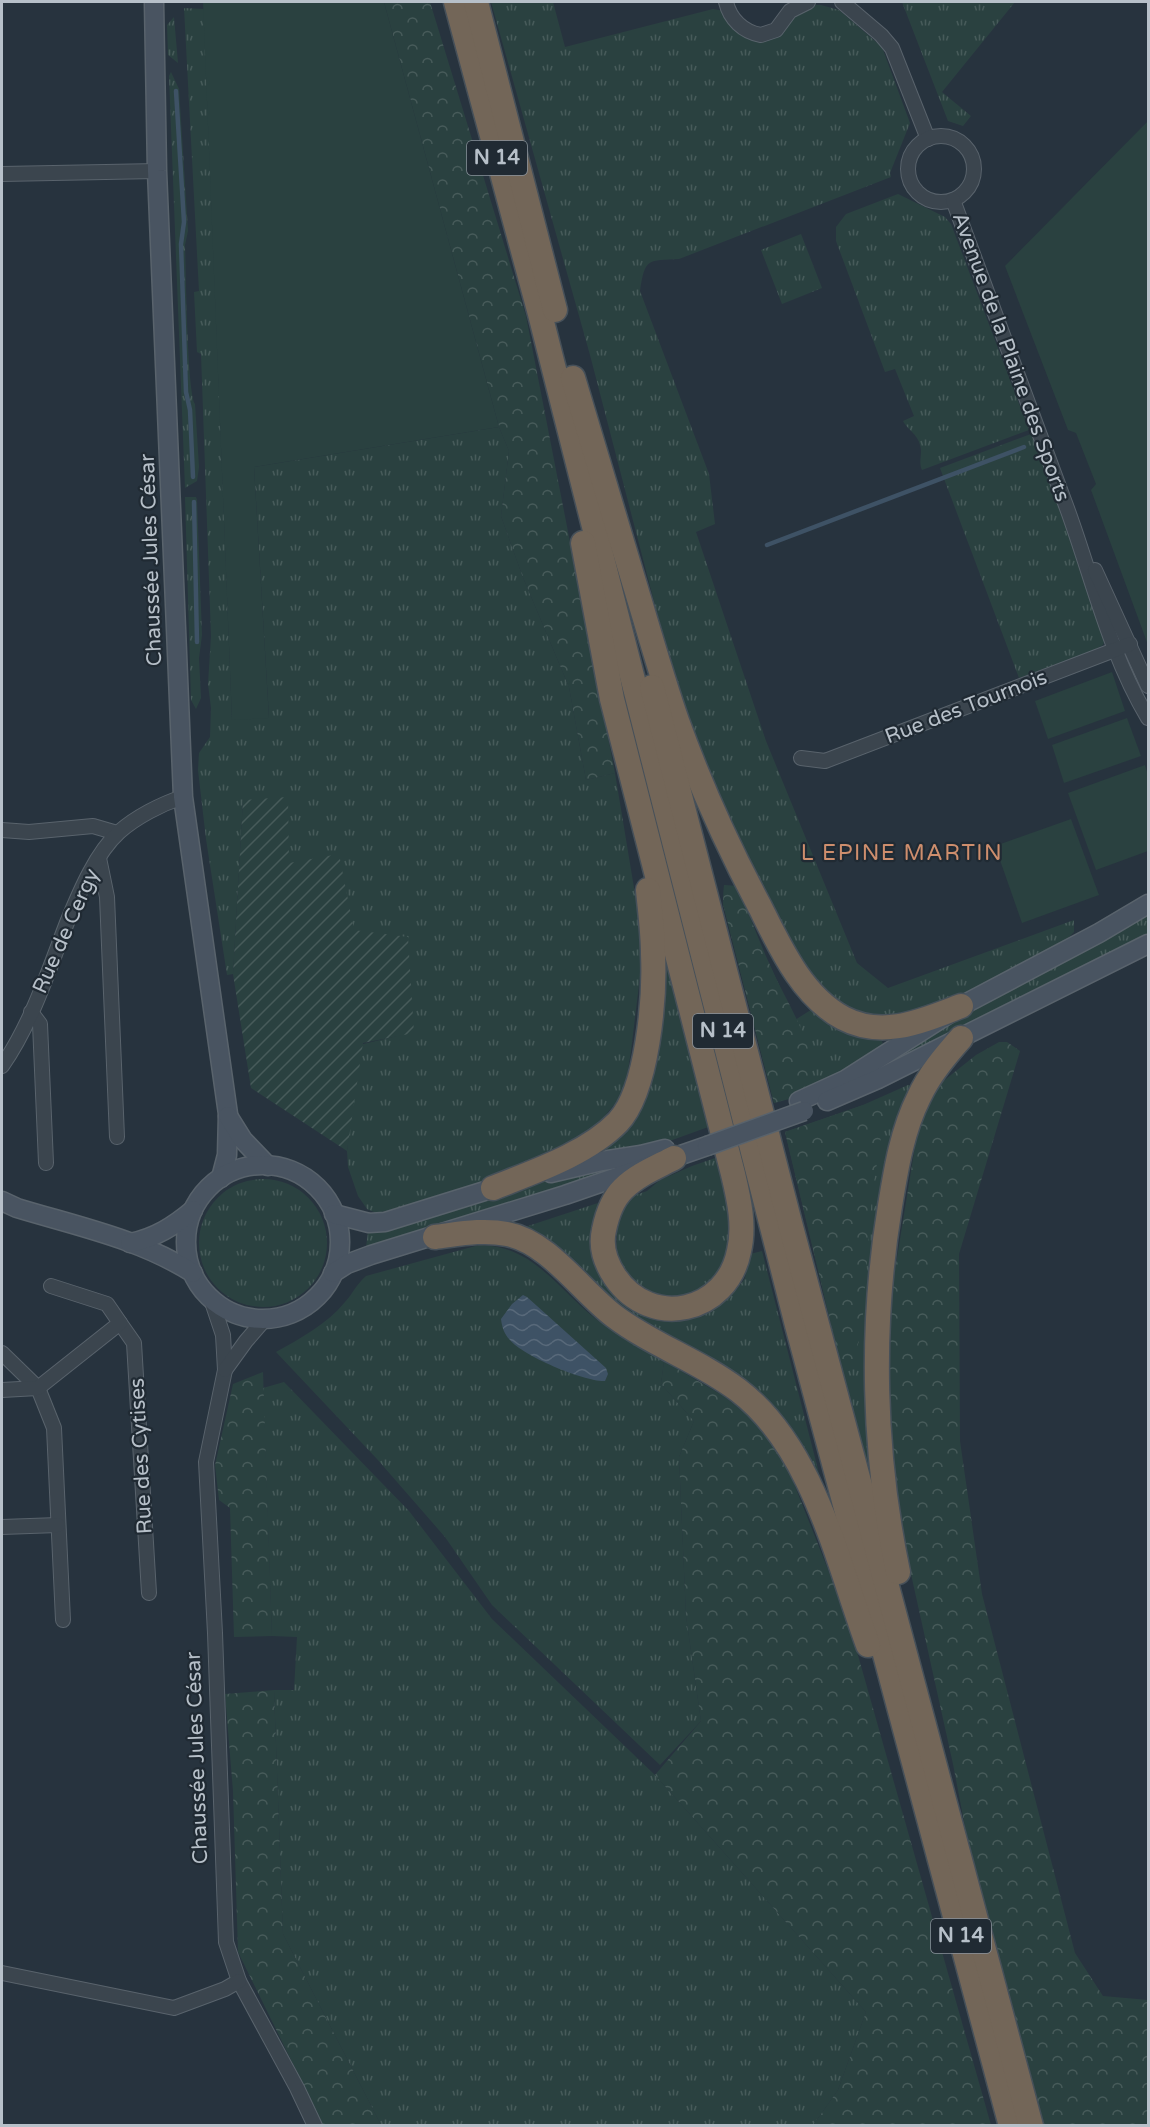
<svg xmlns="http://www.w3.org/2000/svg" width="1150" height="2127" font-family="'Varela Round',sans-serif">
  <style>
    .grass { fill: url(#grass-tufts) }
    .forest { fill: url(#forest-crowns) }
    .garden { fill: url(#garden-furrows) }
    .pitch { fill: #2a4140 }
    .water { fill: url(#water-waves) }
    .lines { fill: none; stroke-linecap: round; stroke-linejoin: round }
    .stream { stroke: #3e5265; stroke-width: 4.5 }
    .street-casing { stroke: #59636c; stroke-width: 16 }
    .secondary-casing { stroke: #59636c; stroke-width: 21 }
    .highway-casing { stroke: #465059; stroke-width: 27 }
    .street { stroke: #3b454e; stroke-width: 14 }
    .secondary { stroke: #495461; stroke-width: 18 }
    .highway { stroke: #736658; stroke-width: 24 }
    .secondary-bridge-casing { stroke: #59636c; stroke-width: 21; stroke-linecap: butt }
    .secondary-bridge { stroke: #495461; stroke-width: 18 }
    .labels { text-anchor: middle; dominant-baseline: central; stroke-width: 4.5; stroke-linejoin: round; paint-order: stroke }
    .shield { fill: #202a33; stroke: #8a939c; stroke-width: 1.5 }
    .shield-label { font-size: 20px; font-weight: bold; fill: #b7c0c9 }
    .street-label { font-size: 21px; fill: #b7c0c9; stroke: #202a33 }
    .neighbourhood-label { font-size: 22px; letter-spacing: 1.5px; fill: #ce8e6d; stroke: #202a33 }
  </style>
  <defs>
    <pattern id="grass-tufts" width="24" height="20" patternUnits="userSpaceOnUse" patternTransform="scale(1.5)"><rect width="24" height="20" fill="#2a4140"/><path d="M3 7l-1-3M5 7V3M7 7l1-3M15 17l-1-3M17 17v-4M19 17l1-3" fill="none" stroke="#475b5a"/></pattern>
    <pattern id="forest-crowns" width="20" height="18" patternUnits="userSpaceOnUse" patternTransform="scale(1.5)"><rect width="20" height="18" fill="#2a4140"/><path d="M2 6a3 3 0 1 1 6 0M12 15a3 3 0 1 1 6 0" fill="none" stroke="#475b5a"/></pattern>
    <pattern id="garden-furrows" width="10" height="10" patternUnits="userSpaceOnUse" patternTransform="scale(1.5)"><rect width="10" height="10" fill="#2a4140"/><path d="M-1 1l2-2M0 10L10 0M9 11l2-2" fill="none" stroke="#475b5a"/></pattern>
    <pattern id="water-waves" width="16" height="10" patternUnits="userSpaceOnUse" patternTransform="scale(1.5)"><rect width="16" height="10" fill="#3e5265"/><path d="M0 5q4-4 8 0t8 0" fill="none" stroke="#58697a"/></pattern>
  </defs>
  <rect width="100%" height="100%" fill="#27333e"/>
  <g class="grass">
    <path d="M 491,2 L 553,2 L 565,47 L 713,9 L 724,11 L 749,37 L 812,5 L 821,5 L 839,10 L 882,47 L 910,123 L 890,173 L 891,177 L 679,259 C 648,261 645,257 640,291 L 709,474 L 715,524 L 696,532 L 766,741 L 857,963 L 888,988 L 1074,920 L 1074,932 L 1061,945 L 951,1001 L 899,1022 L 840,1009 L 806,971 L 730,823 L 690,723 L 657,613 L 590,355 Z"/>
    <path d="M 902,2 L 1015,2 L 942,92 L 971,116 L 963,126 L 948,121 Z"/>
    <path d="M 184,8 L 204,9 L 232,719 L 269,717 L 254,467 L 499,427 L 509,451 L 501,516 L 522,575 L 569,687 L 586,780 L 615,773 L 638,912 L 642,960 L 631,1051 L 626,1083 L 619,1099 L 592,1131 L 569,1147 L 490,1180 L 398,1209 L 376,1213 L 367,1209 L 358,1196 L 348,1167 L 347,1151 L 359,1045 L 414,1032 L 354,930 L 289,863 L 243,800 L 233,974 L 227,975 L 206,839 L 198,770 L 199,753 L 210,737 L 211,708 L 208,684 L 211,636 L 201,354 L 197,352 L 194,292 L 199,291 Z"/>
    <path d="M 174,17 L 178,63 L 168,55 L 167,25 Z"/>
    <path d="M 171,72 L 179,89 L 188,231 L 185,245 C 186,269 187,392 195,404 L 199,467 L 197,481 L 185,488 L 169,76 Z"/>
    <path d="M 898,194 L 945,217 L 951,224 L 1029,430 L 922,470 C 918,461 923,454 920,445 C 918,435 907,429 903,421 L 914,416 L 895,369 L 885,372 L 836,241 L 836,227 L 846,214 Z"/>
    <path d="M 801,234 L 822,288 L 782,304 L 761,250 Z"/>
    <path d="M 1031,434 L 1106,635 L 1103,645 L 1094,650 L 1019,678 L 940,468 Z"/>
    <path d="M 185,497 L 196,497 L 197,500 L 202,635 L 199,658 L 201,698 L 196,709 L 191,700 Z"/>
    <path d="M 724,885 L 769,963 L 795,1020 L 817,1006 L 881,1038 L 884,1048 L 848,1073 L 789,1099 L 774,1103 L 723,904 Z"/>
    <path d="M 1148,914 L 1148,936 L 873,1072 L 920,1036 Z"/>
    <path d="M 662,932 L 711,1126 L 653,1147 L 590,1157 L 619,1130 Z"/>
    <path d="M 908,1085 L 915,1085 L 901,1116 L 872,1483 L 841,1366 L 785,1132 L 863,1105 Z"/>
    <path d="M 721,1156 L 730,1207 L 730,1248 L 715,1280 L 690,1296 L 664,1299 L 638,1287 L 619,1264 L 616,1251 L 618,1219 L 623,1206 L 633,1196 L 647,1191 L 660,1180 L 692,1166 Z"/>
    <path d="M 644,1161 L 430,1230 L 366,1247 L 368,1232 L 384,1231 L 406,1225 L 466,1206 L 546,1179 Z"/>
    <circle cx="263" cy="1243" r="64"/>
    <path d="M 604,1201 L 601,1276 L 610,1291 L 625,1305 L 642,1314 L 710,1310 L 737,1289 L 745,1278 L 750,1254 L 762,1251 L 822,1485 L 802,1455 L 652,1333 L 525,1227 Z"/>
    <path d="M 479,1245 C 536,1245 562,1296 604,1325 C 623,1338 644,1348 664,1361 L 661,1384 L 694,1421 L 679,1457 L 686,1616 L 701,1721 L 660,1765 L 492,1605 L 445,1537 L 377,1459 L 276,1352 C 301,1338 327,1324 345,1302 C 354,1292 355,1286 366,1276 Z"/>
    <path d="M 284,1382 L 409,1511 L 492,1619 L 655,1775 L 866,2012 L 838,2090 L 814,2124 L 381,2125 L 283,1934 L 274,1690 L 294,1690 L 297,1637 L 272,1636 L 263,1388 Z"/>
  </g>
  <g class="forest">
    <path d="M 384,2 L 430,2 L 526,316 L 615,773 L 586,780 L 569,687 L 522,575 L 501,516 L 509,451 L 499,427 Z"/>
    <path d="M 724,885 L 738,886 C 748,912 758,938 769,963 C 780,990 813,1041 811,1068 C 808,1091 794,1098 774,1103 L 723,904 Z"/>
    <path d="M 999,1042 L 1007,1042 L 1020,1051 L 959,1254 L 960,1441 L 982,1594 L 1075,1953 L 1103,1996 L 1148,2000 L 1148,2125 L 1044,2125 L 966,1832 L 953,1764 L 907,1556 L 892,1469 L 889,1417 L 891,1295 L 916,1140 L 923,1110 L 937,1086 L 976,1055 Z"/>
    <path d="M 872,1102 L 880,1104 L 884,1118 L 872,1195 L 862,1328 L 853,1364 L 849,1366 L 839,1357 L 785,1132 Z"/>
    <path d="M 664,1361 L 722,1395 L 748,1415 L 769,1441 L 789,1471 L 848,1620 L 991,2125 L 799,2125 L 814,2124 L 838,2090 L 866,2012 L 655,1775 L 701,1721 L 686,1616 L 679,1457 L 694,1421 L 661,1384 Z"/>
    <path d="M 263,1372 L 272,1636 L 234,1637 L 230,1508 L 219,1500 L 215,1465 L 233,1384 Z"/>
    <path d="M 274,1690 L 283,1934 L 381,2125 L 323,2125 L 238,1952 L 233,1791 L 225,1694 Z"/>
  </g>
  <path class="garden" d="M 288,797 L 289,863 L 339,854 L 354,930 L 408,937 L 414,1033 L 363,1043 L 347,1151 L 251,1088 L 233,974 L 243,800 Z"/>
  <g class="pitch">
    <path d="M 203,2 L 384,2 L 499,427 L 254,467 L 269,718 L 232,720 Z"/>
    <path d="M 1148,121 L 1148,645 L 1091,490 L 1096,484 L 1076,433 L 1068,430 L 1005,266 Z"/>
    <path d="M 1112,672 L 1125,711 L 1048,739 L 1035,701 Z"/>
    <path d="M 1127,718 L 1141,756 L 1064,783 L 1052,745 Z"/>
    <path d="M 1145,765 L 1148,775 L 1148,851 L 1096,870 L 1068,793 Z"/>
    <path d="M 1071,819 L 1099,895 L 1022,923 L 995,846 Z"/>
  </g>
  <path class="water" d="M 523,1295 L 527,1297 L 606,1368 L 608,1374 L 605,1381 C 585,1382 523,1356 510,1340 C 504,1334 502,1327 501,1319 L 512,1304 Z"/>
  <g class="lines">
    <g class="stream">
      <path d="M 176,91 L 184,222 L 181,244 L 186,392 L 190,410 L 193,477"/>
      <path d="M 194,502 L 197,642"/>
      <path d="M 767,545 L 1024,447"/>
    </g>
    <defs>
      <g id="street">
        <path d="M 726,2 C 730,19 743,32 761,35 L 776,30 L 790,11 L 808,2"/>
        <path d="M 842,2 L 881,35 L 892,48 L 928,139"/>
        <circle cx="941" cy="169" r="33"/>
        <path d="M 2,174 L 157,171"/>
        <path d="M 953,200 C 991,304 1030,407 1068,511 C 1093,580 1110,655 1148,718"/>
        <path d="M 1095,570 L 1148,686"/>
        <path d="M 801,758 L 825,761 L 1130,644"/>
        <path d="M 2,830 L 29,832 L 93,826 L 117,833"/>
        <path d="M 99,858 L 107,897 L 117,1137"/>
        <path d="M 31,1012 L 40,1024 L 46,1163"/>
        <path d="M 2,1066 C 32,1023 49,969 68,920 C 80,891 96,853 119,832 C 136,817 161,804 183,797"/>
        <path d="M 211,1299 L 223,1335 L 225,1370 L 206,1462 L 215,1633 L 226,1942 L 239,1981 L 297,2088 L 315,2126"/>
        <path d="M 120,1323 L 134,1343 L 149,1593"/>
        <path d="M 2,1353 L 38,1388 L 54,1428 L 63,1620"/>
        <path d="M 225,1370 L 246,1341 L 265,1319"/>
        <path d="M 2,1390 L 38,1388 L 120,1323 L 107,1304 L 51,1286"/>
        <path d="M 2,1527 L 58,1525"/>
        <path d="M 2,1973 L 174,2008 L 225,1989 L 239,1981"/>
      </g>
      <g id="secondary">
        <path d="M 154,2 L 157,171 L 183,797 L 228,1114 L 227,1155 L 221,1178"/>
        <path d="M 799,1101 L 845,1080 L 961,1006 L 1099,933 L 1148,904"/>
        <path d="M 827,1101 L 878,1079 L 1148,944"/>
        <path d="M 228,1116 L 243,1140 L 268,1166"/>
        <circle cx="263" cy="1242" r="77"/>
        <path d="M 551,1173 L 602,1161 L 641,1155 L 665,1149"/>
        <path d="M 2,1201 L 17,1208 C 76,1226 140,1239 193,1273"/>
        <path d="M 334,1214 L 369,1223 L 385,1222 L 504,1185"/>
        <path d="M 130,1243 C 155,1238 174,1226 193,1210"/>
        <path d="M 333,1273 L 347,1264 L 371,1255 L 565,1195 L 707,1146"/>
      </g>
      <g id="highway">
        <path d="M 456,2 L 540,314 L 797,1325 L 1011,2126"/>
        <path d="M 476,2 L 555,310"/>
        <path d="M 573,378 C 593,446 614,514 634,582 C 648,628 661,675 677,721 C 700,785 728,847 760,907 C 780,947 802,996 843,1018 C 883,1039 922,1021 961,1006"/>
        <path d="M 583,543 L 612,699 L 733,1174 C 739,1199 745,1226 739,1251 C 727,1313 651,1330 615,1277 C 605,1262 600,1247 604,1230 C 607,1215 612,1200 623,1189 C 637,1175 657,1167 674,1158"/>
        <path d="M 652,687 L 790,1223 L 1031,2126"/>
        <path d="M 493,1188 C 533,1172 587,1154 618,1122 C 648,1090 655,997 653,954 C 653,933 650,911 648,890"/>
        <path d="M 435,1237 C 459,1234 483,1229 507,1234 C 549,1242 581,1291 614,1316 C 652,1345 700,1361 738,1390 C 813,1447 837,1561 868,1645"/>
        <path d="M 898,1572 C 873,1453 870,1327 890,1206 C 896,1169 902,1131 919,1097 C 929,1075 945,1056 961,1038"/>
      </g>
    </defs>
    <use href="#street" class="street-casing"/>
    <use href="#secondary" class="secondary-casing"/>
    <use href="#highway" class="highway-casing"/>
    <use href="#street" class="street"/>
    <use href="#secondary" class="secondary"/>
    <use href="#highway" class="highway"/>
    <defs>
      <path id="secondary-bridge" d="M 707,1146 L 804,1111"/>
    </defs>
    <use href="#secondary-bridge" class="secondary-bridge-casing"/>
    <use href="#secondary-bridge" class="secondary-bridge"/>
  </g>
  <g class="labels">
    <g class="shield">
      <rect x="467" y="141" width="60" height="34" rx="4.5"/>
      <rect x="693" y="1014" width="60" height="34" rx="4.5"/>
      <rect x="931" y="1919" width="60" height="34" rx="4.5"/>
    </g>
    <g class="shield-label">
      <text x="497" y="158">N 14</text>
      <text x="723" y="1031">N 14</text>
      <text x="961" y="1936">N 14</text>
    </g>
    <g class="street-label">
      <text transform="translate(1011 357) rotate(70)">Avenue de la Plaine des Sports</text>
      <text transform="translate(151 560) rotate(-92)">Chaussée Jules César</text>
      <text transform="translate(966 707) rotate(-21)">Rue des Tournois</text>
      <text transform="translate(66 931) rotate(-66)">Rue de Cergy</text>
      <text transform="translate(141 1456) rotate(-93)">Rue des Cytises</text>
      <text transform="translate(197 1758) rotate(-92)">Chaussée Jules César</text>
    </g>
    <g class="neighbourhood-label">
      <text x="902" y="853">L EPINE MARTIN</text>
    </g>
  </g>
  <rect width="1150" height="2127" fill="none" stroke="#b7c0c9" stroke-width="6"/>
</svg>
